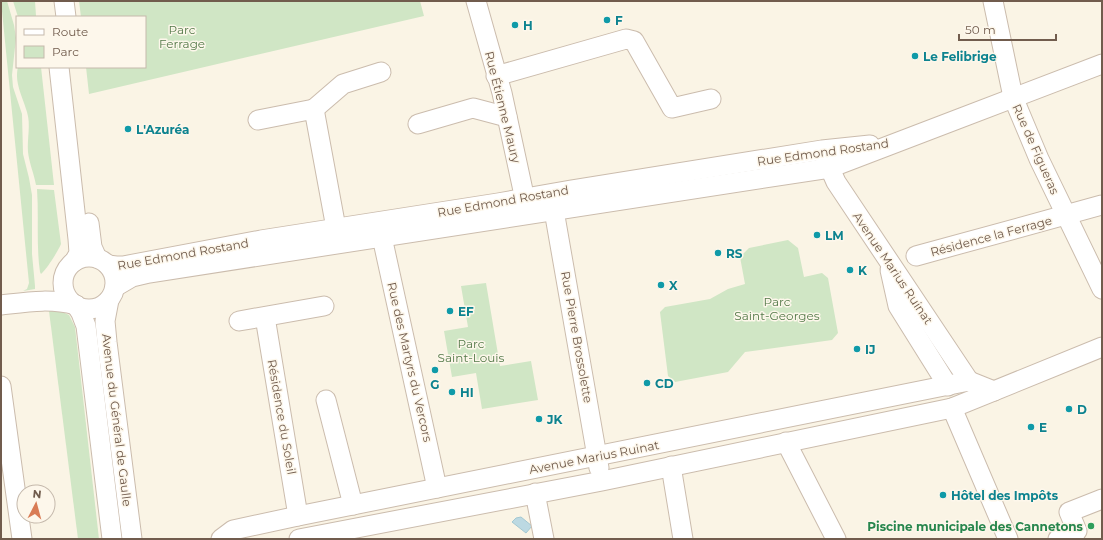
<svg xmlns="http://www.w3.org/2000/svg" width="1103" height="540" font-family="Montserrat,sans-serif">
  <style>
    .green { fill: #d0e6c5 }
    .water { fill: #bcd9e2; stroke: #a3c8d2 }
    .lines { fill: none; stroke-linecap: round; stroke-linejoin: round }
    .minor-casing { stroke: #cbbcad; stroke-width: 21 }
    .minor { stroke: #fff; stroke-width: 19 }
    .culture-dot { fill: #0f9aa8; stroke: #fdf7eb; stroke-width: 1.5 }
    .leisure-dot { fill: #2e9e5b; stroke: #fdf7eb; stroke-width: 1.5 }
    .labels { text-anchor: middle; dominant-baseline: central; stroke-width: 3; stroke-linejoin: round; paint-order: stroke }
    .culture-label { font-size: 12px; font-weight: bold; fill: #0d838f; stroke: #fdf7eb; text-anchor: start }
    .park-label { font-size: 12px; fill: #547a49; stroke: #fdf7eb }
    .street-label { font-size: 12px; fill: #715c4d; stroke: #fdf7eb }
    .leisure-label { font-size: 12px; font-weight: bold; fill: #27864d; stroke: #fdf7eb; text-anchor: end }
  </style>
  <rect width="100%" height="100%" fill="#faf4e5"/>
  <g class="green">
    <path d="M 1,1 L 7,1 L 14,25 L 16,38 L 12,75 L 13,87 L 22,114 L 23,154 L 29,178 L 32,195 L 32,254 L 35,286 L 35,289 L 23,291 L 27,289 L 29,283 Z"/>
    <path d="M 13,1 L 35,1 L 36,16 L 18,17 Z"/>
    <path d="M 79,1 L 420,1 L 424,16 L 89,94 L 86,67 L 145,67 L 145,17 L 81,17 Z"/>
    <path d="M 18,67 L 41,67 L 54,185 L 36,185 C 34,174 29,162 28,152 C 27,138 31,125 27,112 C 23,97 14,83 18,67 Z"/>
    <path d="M 37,189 L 54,190 L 61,244 C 58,251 47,269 41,274 L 40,272 C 36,245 39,217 37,189 Z"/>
    <path d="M 788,240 L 798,248 L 804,277 L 822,273 L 828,278 L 838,333 L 832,340 L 745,352 L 728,372 L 675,382 L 668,376 L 660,312 L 665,307 L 710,299 L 728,289 L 745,284 L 740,257 L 749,248 Z"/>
    <path d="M 486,283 L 500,366 L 531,361 L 538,400 L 482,409 L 476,373 L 452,377 L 444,331 L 468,327 L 461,286 Z"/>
    <path d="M 58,310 L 69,315 L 75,327 L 99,539 L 78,539 L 49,311 Z"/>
  </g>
  <path class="water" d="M 521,517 L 532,526 L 526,533 L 512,522 L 516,518 Z"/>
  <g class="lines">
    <defs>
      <g id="minor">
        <path d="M 64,1 L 66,17"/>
        <path d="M 476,1 L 502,93 L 527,209"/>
        <path d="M 993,1 L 1013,97 L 1039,159 L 1102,289"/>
        <path d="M 59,67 L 78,239 L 79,253 L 74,262"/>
        <path d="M 496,76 L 626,39 L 634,41 L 672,108 L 711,99"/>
        <path d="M 314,109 L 343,84 L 381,72"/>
        <path d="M 258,120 L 314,109 L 336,228"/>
        <path d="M 418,124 L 473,108 L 507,117"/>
        <path d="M 825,157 L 836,182 L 969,381"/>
        <path d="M 552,199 L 599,468"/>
        <path d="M 89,223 L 92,247 L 97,258"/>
        <path d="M 382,237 L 437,488"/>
        <path d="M 916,256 L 1102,205"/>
        <circle cx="89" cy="283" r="26"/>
        <path d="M 108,265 L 116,266 L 123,266 L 261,240 L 498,203 L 571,190 L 822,150 L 870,145"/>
        <path d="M 890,270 L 898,306 L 948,386"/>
        <path d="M 115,287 L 132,277 L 149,273 L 830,168 C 921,134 1011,98 1102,64"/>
        <path d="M 109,300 L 105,321 L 107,342 L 132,539"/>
        <path d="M 1,305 C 27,302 50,298 76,305"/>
        <path d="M 76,305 L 81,313 L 86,326 L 112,539"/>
        <path d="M 265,317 L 298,516"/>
        <path d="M 239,321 L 324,306"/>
        <path d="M 1,386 L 22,539"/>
        <path d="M 326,400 L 353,505"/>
        <path d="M 952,408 L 1008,539"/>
        <path d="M 786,442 L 836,539"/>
        <path d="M 671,466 L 683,539"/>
        <path d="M 535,493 L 544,539"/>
        <path d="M 221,539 L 233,530 L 298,516 L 969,381 L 994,391"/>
        <path d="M 299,539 L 602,481 L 952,408 L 1102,347"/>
        <path d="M 1058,539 L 1077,531 L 1069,512 L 1102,499"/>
      </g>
    </defs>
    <use href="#minor" class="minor-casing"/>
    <use href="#minor" class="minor"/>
  </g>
  <g class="culture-dot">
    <circle cx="607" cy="20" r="4"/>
    <circle cx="515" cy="25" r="4"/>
    <circle cx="915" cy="56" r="4"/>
    <circle cx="128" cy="129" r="4"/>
    <circle cx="817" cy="235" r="4"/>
    <circle cx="718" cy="253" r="4"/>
    <circle cx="850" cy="270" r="4"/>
    <circle cx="661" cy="285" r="4"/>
    <circle cx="450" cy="311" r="4"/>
    <circle cx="857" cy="349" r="4"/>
    <circle cx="435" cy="370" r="4"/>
    <circle cx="647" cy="383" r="4"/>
    <circle cx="452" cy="392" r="4"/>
    <circle cx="1069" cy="409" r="4"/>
    <circle cx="539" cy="419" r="4"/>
    <circle cx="1031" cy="427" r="4"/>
    <circle cx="943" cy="495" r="4"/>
  </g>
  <circle class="leisure-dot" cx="1091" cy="526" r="4"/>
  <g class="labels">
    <g class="culture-label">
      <text x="615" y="20">F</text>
      <text x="523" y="25">H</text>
      <text x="923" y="56">Le Felibrige</text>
      <text x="136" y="129">L'Azuréa</text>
      <text x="825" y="235">LM</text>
      <text x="726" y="253">RS</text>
      <text x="858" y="270">K</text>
      <text x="669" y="285">X</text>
      <text x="458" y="311">EF</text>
      <text x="865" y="349">IJ</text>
      <text x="655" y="383">CD</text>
      <text x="435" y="384" text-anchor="middle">G</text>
      <text x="460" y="392">HI</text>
      <text x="1077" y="409">D</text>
      <text x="547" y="419">JK</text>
      <text x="1039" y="427">E</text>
      <text x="951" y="495">Hôtel des Impôts</text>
    </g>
    <g class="park-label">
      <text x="182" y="29">Parc<tspan x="182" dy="14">Ferrage</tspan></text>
      <text x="777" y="301">Parc<tspan x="777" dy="14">Saint-Georges</tspan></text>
      <text x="471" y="343">Parc<tspan x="471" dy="14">Saint-Louis</tspan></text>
    </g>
    <g class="street-label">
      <text transform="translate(503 107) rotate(76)">Rue Étienne Maury</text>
      <text transform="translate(1036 149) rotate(66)">Rue de Figueras</text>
      <text transform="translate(823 152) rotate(-8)">Rue Edmond Rostand</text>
      <text transform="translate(503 201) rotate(-10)">Rue Edmond Rostand</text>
      <text transform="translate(991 236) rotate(-15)">Résidence la Ferrage</text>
      <text transform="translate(183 254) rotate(-10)">Rue Edmond Rostand</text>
      <text transform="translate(893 268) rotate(56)">Avenue Marius Ruinat</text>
      <text transform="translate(577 337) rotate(80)">Rue Pierre Brossolette</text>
      <text transform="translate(410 362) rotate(77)">Rue des Martyrs du Vercors</text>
      <text transform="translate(282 417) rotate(80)">Résidence du Soleil</text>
      <text transform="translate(117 420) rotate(83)">Avenue du Général de Gaulle</text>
      <text transform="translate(594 457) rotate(-11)">Avenue Marius Ruinat</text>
    </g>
    <g class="leisure-label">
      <text x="1083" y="526">Piscine municipale des Cannetons</text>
    </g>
  </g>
  <rect width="1103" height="540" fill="none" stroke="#715c4d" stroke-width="4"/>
  <rect x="16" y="16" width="130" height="52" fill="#fdf7eb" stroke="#c5b9ac"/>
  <rect x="24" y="29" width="20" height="6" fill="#ffffff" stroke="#c5b9ac"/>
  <text x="52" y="36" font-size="12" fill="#715c4d">Route</text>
  <rect x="24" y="46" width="20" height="12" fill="#d0e6c5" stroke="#c5b9ac"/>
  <text x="52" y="56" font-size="12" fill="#715c4d">Parc</text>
  <g transform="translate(36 504) rotate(6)"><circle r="19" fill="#fdf7eb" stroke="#c5b9ac"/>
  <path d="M0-3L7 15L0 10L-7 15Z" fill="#d97c55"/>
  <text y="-6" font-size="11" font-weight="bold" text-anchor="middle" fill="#715c4d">N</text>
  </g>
  <path d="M959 34v6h97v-6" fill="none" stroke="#715c4d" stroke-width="2"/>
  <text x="965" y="34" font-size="12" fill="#715c4d" stroke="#fdf7eb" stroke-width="3" paint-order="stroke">50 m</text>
</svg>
